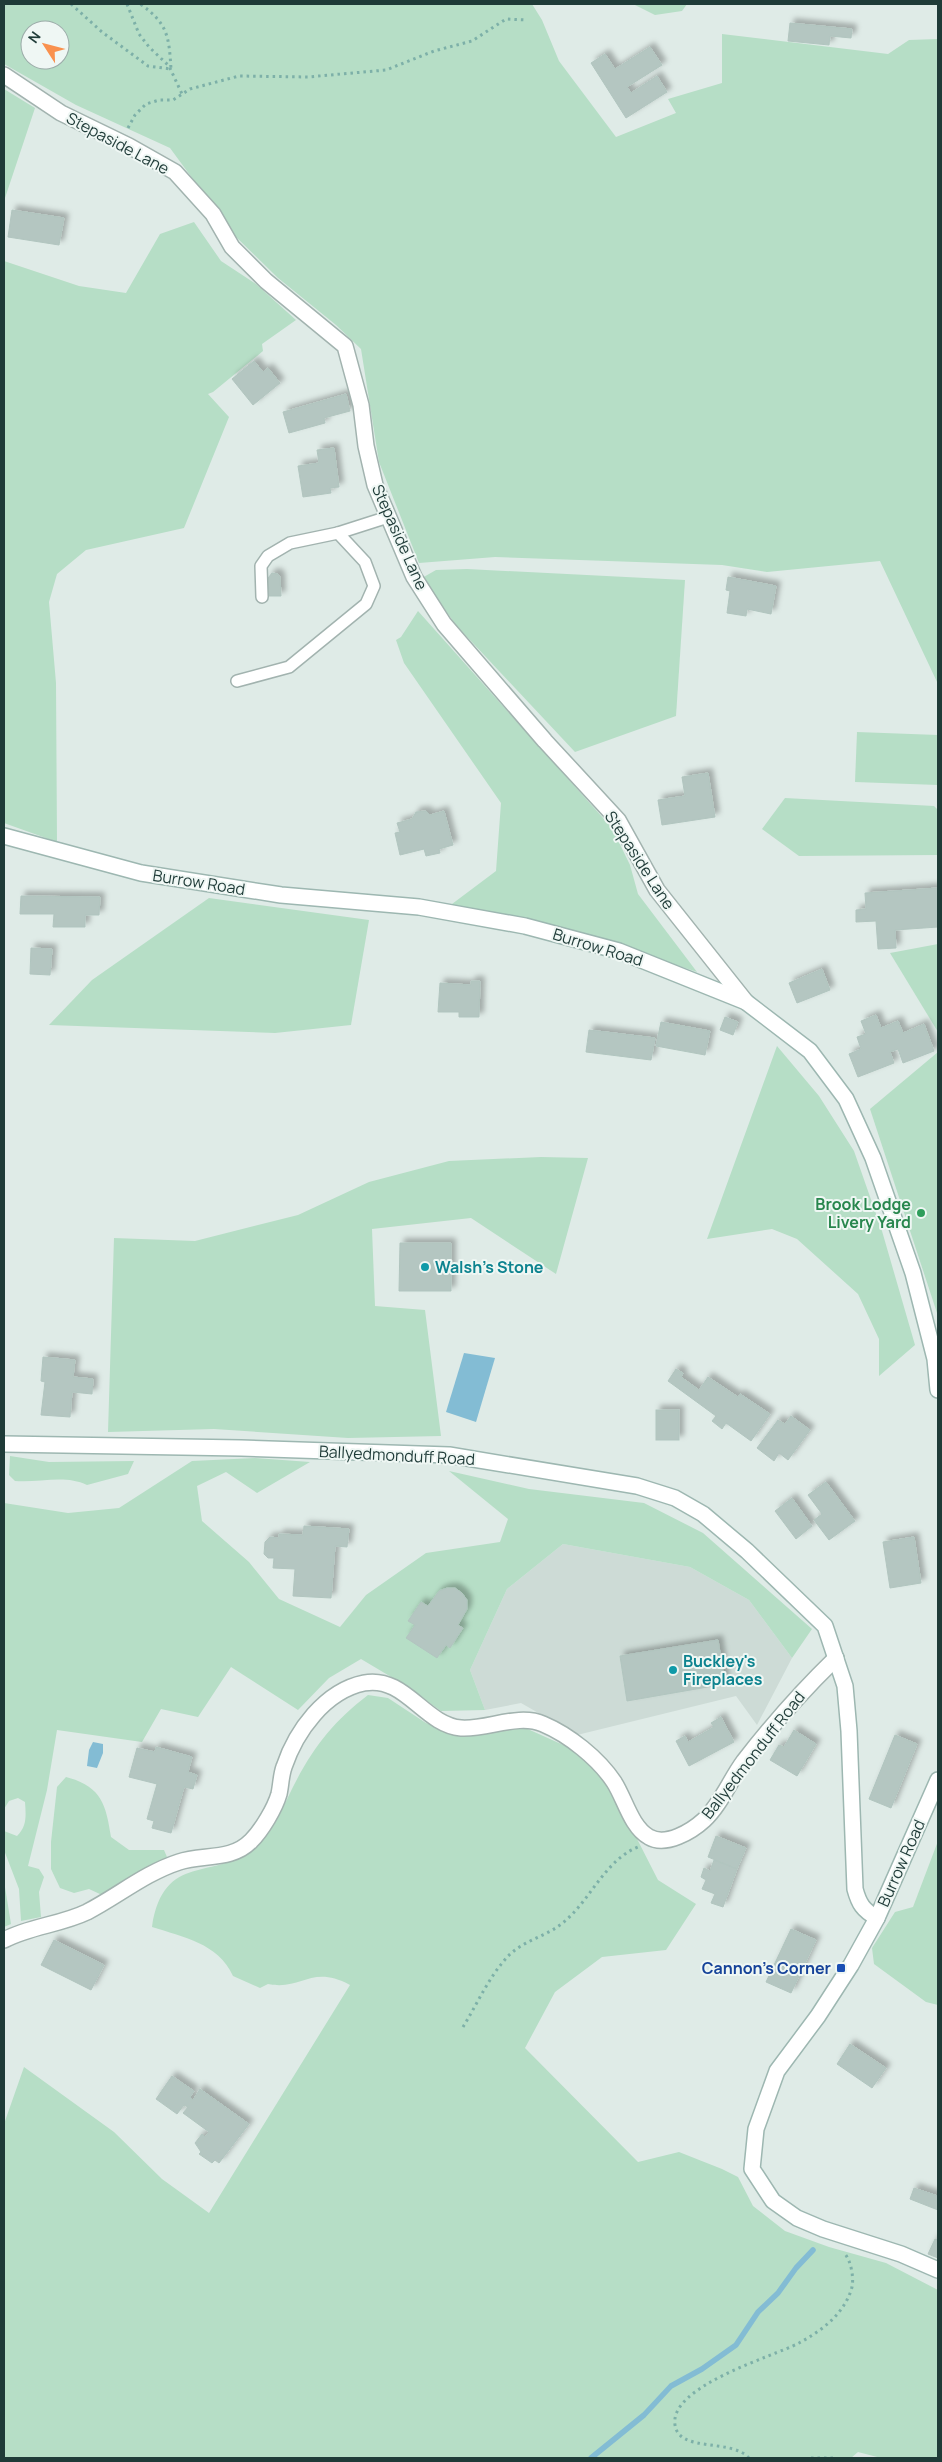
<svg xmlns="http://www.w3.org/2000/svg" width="942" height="2462" font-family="Manrope,sans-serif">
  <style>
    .built { fill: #cddbd6 }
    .green { fill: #b6dec6; fill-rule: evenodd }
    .water { fill: #83bcd4 }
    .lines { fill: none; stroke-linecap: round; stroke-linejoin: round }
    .stream { stroke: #83bcd4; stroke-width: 5.5 }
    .building { fill: #b4c6c1; stroke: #b1c5bf; filter: url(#shadow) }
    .lane-casing { stroke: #a2b3af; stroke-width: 14 }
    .street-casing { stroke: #a2b3af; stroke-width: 18 }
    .secondary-casing { stroke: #9db7b1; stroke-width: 18 }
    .path { stroke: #7db0a8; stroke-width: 3; stroke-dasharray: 2.5 4; stroke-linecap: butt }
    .lane { stroke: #fff; stroke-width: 11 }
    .street { stroke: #fff; stroke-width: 15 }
    .secondary { stroke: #fff; stroke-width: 15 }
    .leisure-dot { fill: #2e9e5b; stroke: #eff7f4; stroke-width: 2 }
    .culture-dot { fill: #0f9aa8; stroke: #eff7f4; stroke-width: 2 }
    .transit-dot { fill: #1a4fb4; stroke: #eff7f4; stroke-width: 2 }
    .labels { text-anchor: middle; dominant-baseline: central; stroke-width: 4; stroke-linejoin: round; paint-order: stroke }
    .street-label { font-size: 16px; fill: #1f3b38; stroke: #eff7f4 }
    .leisure-label { font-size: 16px; font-weight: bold; fill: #27864d; stroke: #eff7f4; text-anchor: end }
    .culture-label { font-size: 16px; font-weight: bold; fill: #0d838f; stroke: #eff7f4; text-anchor: start }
    .transit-label { font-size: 16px; font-weight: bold; fill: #164399; stroke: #eff7f4; text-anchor: end }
  </style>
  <defs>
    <filter id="shadow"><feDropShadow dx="4.5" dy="-4.5" stdDeviation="2.5" flood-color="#0004"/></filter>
  </defs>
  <rect width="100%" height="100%" fill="#dfebe7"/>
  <path class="built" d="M 563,1544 L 690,1567 L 749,1600 L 792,1658 L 757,1725 L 736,1696 L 577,1735 L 521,1703 L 485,1710 L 470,1670 L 507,1589 Z"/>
  <g class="green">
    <path d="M 4,4 L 532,4 L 542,20 L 559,61 L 616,137 L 676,113 L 668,99 L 722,83 L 722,34 L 888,54 L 909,40 L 938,39 L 938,684 L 880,561 L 767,572 L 722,565 L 495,557 L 419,563 L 379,462 L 361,349 L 336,325 L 278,278 L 234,235 L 170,148 L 76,105 L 4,64 ZM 30,30 L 60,30 L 60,60 L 30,60 Z"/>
    <path d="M 633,4 L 687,4 L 682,11 L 655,15 Z"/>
    <path d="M 4,89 L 35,108 L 4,201 Z"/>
    <path d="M 194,222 L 221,261 L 256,284 L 296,320 L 262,344 L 263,351 L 213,392 L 208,394 L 229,417 L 184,528 L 86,550 L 57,574 L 49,602 L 56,683 L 57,842 L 4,823 L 4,261 L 79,286 L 126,293 L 160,234 Z"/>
    <path d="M 467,569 L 685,580 L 676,716 L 575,752 L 456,625 L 422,578 L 436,570 Z"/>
    <path d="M 418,611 L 612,828 L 630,865 L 638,894 L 697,972 L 629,949 L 448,907 L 496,871 L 501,803 L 404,663 L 396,640 L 401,637 Z"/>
    <path d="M 857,732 L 938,735 L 938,785 L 855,782 Z"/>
    <path d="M 785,798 L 934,806 L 938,810 L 938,855 L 799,856 L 762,829 Z"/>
    <path d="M 209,898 L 369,920 L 351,1025 L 275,1033 L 49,1025 L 92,980 Z"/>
    <path d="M 938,944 L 938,1032 L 890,953 Z"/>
    <path d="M 777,1046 L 819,1096 L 854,1151 L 882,1231 L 915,1345 L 879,1376 L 879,1339 L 858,1294 L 797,1239 L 772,1229 L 707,1239 Z"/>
    <path d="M 938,1052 L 938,1316 L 870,1109 Z"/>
    <path d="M 541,1157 L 588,1158 L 556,1274 L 471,1218 L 372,1229 L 375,1306 L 425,1310 L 441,1436 L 348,1438 L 214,1429 L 108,1432 L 114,1238 L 195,1241 L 298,1215 L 369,1182 L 449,1161 Z"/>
    <path d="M 10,1456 L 49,1462 L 134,1461 L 128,1474 L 87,1485 C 65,1474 39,1483 15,1481 L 9,1475 Z"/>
    <path d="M 255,1458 L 310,1462 L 257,1493 L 226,1472 L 197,1486 L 202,1521 L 249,1562 L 279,1599 L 340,1627 L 366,1595 L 426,1553 L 500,1542 L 508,1519 L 449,1471 L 529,1489 L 644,1503 L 703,1533 L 812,1629 L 792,1658 L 749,1600 L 690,1567 L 563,1544 L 507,1589 L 470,1670 L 485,1710 L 441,1711 L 403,1684 L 361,1659 L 329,1678 L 298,1710 L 231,1667 L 198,1717 L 161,1709 L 142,1742 L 57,1730 L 47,1790 L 28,1866 L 39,1869 L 44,1877 L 39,1892 L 41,1917 L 21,1921 L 19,1889 L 4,1850 L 4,1831 L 17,1836 C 27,1826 26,1816 25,1802 L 18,1798 L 9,1801 L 4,1809 L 4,1503 L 68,1513 L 119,1508 L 192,1461 Z"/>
    <path d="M 368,1695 L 388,1698 L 426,1723 L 455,1733 L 521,1726 L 570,1748 L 608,1782 L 658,1880 L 696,1904 L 666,1950 L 602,1957 L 555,1992 L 525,2048 L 638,2162 L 679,2152 L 722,2169 L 738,2177 L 753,2206 L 785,2231 L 829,2247 L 886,2263 L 938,2290 L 938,2458 L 881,2458 L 858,2452 L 851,2458 L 4,2458 L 4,2124 L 24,2067 L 114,2132 L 162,2179 L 209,2213 L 350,1985 C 311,1964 302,1991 268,1984 L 260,1988 L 233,1976 C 218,1943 183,1937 152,1927 C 164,1850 215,1883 257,1846 C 276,1829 283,1806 294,1785 C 314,1746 334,1721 368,1695 Z"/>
    <path d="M 66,1777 C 101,1786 106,1804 111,1837 L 129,1850 L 164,1850 L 167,1857 L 102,1895 L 89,1889 L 74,1893 L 60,1888 L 51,1869 L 51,1842 L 57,1787 Z"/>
    <path d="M 938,1841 L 938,2005 L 926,2002 L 874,1964 L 872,1948 L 895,1912 L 913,1907 Z"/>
    <path d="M 4,1881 L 11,1924 L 4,1927 Z"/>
  </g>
  <g class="water">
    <path d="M 464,1353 L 495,1358 L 476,1422 L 446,1412 Z"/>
    <path d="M 93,1742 L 103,1744 L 103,1753 L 97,1768 L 87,1766 L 89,1750 Z"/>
  </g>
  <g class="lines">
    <path class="stream" d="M 591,2458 L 644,2415 L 671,2386 L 702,2369 L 736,2345 L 758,2312 L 778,2293 L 796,2268 L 813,2250"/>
  </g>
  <g class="building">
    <path d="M 790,23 L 852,29 L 851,38 L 830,36 L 829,45 L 788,41 Z"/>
    <path d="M 650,47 L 662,65 L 627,87 L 631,93 L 657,76 L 667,92 L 626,118 L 591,63 L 605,54 L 615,69 Z"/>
    <path d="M 12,210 L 64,218 L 59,245 L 8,237 Z"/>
    <path d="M 254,361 L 263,372 L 268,368 L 280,383 L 253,405 L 232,379 Z"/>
    <path d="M 346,394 L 350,411 L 324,418 L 325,423 L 289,433 L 283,412 Z"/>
    <path d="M 334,448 L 339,487 L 330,488 L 331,493 L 303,497 L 298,466 L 319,463 L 317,450 Z"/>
    <path d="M 272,573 L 278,574 L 280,577 L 281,596 L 269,596 L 268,578 Z"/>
    <path d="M 728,577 L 776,586 L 771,614 L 747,609 L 746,616 L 727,613 L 730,591 L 726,590 Z"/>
    <path d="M 708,773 L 715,817 L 662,825 L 658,800 L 685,796 L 682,777 Z"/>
    <path d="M 426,811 L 430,815 L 444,811 L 453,845 L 439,849 L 440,853 L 426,856 L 424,849 L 400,855 L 395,833 L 400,832 L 397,823 L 412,819 L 416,812 Z"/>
    <path d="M 938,888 L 938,927 L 895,930 L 896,948 L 878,949 L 876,921 L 856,922 L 856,910 L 866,909 L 865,893 Z"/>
    <path d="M 21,896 L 100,897 L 99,915 L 85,915 L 85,927 L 53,927 L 54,914 L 20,914 Z"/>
    <path d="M 31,948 L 52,949 L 50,975 L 30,974 Z"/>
    <path d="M 822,969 L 830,990 L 797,1003 L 789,983 Z"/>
    <path d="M 471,981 L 480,981 L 479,1017 L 459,1017 L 459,1012 L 438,1012 L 440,983 L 471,985 Z"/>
    <path d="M 876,1015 L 881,1028 L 898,1021 L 903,1033 L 924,1024 L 934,1051 L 903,1063 L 898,1049 L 890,1052 L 894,1063 L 858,1077 L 849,1054 L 861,1049 L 857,1037 L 866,1034 L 861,1021 Z"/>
    <path d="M 725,1017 L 738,1022 L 733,1035 L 720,1030 Z"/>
    <path d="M 661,1022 L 710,1031 L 705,1055 L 656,1046 Z"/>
    <path d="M 589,1030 L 655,1038 L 651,1060 L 586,1052 Z"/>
    <path d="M 400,1243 L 451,1243 L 451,1291 L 399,1291 Z"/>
    <path d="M 43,1357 L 75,1360 L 73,1377 L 93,1379 L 92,1394 L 72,1392 L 70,1417 L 41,1415 L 45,1382 L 41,1381 Z"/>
    <path d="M 676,1369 L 683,1373 L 681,1377 L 699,1390 L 708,1377 L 738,1397 L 740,1394 L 770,1414 L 751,1441 L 726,1423 L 722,1429 L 712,1421 L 716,1416 L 668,1381 Z"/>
    <rect x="656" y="1410" width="23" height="30"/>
    <path d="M 791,1416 L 810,1430 L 788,1460 L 779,1453 L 774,1461 L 757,1448 L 778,1420 L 785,1424 Z"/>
    <path d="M 826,1482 L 855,1521 L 829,1540 L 814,1520 L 822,1514 L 808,1495 Z"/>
    <path d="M 792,1498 L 812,1526 L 796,1539 L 775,1511 Z"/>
    <path d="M 304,1526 L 349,1529 L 347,1547 L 335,1546 L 331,1598 L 293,1596 L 295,1569 L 273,1568 L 274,1558 L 268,1558 L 264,1554 L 265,1542 L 270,1537 L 279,1538 L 279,1534 L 303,1535 Z"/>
    <path d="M 914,1537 L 921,1583 L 890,1588 L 883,1542 Z"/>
    <path d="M 447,1588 L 455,1588 L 462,1593 L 467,1600 L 467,1609 L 458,1625 L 463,1628 L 450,1648 L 446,1645 L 437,1658 L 406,1638 L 415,1625 L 408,1621 L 421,1602 L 428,1606 L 439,1591 Z"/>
    <path d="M 718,1640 L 725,1684 L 627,1701 L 620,1656 Z"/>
    <path d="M 721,1717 L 734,1742 L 689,1766 L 676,1741 L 685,1736 L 688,1742 L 714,1727 L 711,1723 Z"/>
    <path d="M 794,1730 L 816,1744 L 797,1776 L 770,1760 L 779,1745 L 784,1747 Z"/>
    <path d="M 895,1735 L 917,1744 L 891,1808 L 869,1799 Z"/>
    <path d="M 156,1747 L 192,1757 L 188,1772 L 197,1775 L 193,1789 L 184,1787 L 171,1833 L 152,1828 L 154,1821 L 147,1819 L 157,1784 L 129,1777 L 137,1748 L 155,1752 Z"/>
    <path d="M 716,1836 L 746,1848 L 737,1869 L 708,1857 Z"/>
    <path d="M 714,1860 L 737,1869 L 723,1907 L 711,1903 L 715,1894 L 702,1889 L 706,1880 L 701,1877 L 704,1868 L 710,1871 Z"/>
    <path d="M 791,1929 L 816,1940 L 791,1993 L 766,1982 Z"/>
    <path d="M 54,1940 L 104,1965 L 91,1990 L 41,1965 Z"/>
    <path d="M 850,2044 L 886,2068 L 872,2088 L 837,2064 Z"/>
    <path d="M 172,2076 L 194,2091 L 190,2097 L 193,2100 L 200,2089 L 249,2124 L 219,2163 L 215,2160 L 212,2163 L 199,2154 L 201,2152 L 195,2143 L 202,2134 L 205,2137 L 209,2132 L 183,2113 L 188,2107 L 184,2105 L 177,2114 L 156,2099 Z"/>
    <path d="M 914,2188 L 938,2196 L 938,2210 L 910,2199 Z"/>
    <path d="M 935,2239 L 938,2240 L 938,2258 L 928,2254 Z"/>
  </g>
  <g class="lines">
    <defs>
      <g id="lane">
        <path d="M 262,597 L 261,566 L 268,556 L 290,543 L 338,533 L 388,517"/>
        <path d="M 237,681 L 289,667 L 366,604 L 374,586 L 365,562 L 338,533"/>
      </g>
      <g id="street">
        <path d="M 4,75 L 61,113 L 129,146 L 175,172 L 213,214 L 232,247 L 266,281 L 345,346 L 361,405 L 366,446 L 375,485 L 414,577 L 444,624 L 545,741 L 618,820 L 657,890 L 746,1002"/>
        <path d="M 4,1940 C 30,1926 60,1925 87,1912 C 118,1896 145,1873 179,1862 C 202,1854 232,1861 251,1841 C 262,1830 275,1808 279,1794 C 281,1785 281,1775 284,1767 C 296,1731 325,1691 364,1683 C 405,1675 424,1725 461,1728 C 487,1730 518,1713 543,1724 C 569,1735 598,1758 614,1782 C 625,1799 631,1827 649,1837 C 666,1847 692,1831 704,1820 C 721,1804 730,1780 744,1761 C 772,1725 803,1690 836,1658"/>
      </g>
      <g id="secondary">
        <path d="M 4,836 L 141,873 L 281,895 L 419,907 L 525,926 L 619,951 L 746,1002 L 810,1051 L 846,1099 L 873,1158 L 913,1273 L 935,1359 L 938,1390"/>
        <path d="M 4,1444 L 241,1448 L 449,1455 L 637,1486 L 675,1498 L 703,1514 L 747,1551 L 825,1626 L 845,1686 L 849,1731 L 855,1889 C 859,1904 863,1910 877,1918"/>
        <path d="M 938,1780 L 877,1918 L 851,1965 L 818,2016 L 777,2071 L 756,2129 L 752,2169 L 773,2201 L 797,2218 L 823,2229 L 901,2254 L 938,2270"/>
      </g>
    </defs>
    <use href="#lane" class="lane-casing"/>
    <use href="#street" class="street-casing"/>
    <use href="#secondary" class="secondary-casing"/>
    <g class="path">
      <path d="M 71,4 L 102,32 L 148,66 L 171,69 C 169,37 168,23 140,4"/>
      <path d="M 127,4 L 139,34 L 149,47 L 169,66 L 182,94"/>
      <path d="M 128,128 L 135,115 L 146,104 L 159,100 L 173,100 L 190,89 L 239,76 L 308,77 L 386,70 L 434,51 L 472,41 L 506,19 L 526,20"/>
      <path d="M 463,2027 C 476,2006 487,1981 503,1962 C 519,1941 541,1939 560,1925 C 590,1903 603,1861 638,1847"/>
      <path d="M 749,2458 C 731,2438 679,2453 675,2425 C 669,2386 772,2357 799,2343 C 823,2330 845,2313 852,2287 C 854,2278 851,2261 845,2254"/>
      <path d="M 811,2458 L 836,2458"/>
    </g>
    <use href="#lane" class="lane"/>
    <use href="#street" class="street"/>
    <use href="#secondary" class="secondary"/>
  </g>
  <circle class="leisure-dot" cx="921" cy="1213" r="5"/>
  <g class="culture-dot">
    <circle cx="425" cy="1267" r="5"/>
    <circle cx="673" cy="1670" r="5"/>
  </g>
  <rect class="transit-dot" x="836" y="1963" width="10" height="10" rx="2.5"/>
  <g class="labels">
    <g class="street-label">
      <text transform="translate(118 143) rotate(28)">Stepaside Lane</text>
      <text transform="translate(400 537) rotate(66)">Stepaside Lane</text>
      <text transform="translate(640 860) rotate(57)">Stepaside Lane</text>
      <text transform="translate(199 882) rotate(9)">Burrow Road</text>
      <text transform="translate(598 947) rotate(17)">Burrow Road</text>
      <text transform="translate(397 1455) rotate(3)">Ballyedmonduff Road</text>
      <text transform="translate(753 1755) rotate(-52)">Ballyedmonduff Road</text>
      <text transform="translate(901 1863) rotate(-66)">Burrow Road</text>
    </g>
    <g class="leisure-label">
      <text x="911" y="1204">Brook Lodge<tspan x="911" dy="18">Livery Yard</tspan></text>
    </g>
    <g class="culture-label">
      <text x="435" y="1267">Walsh's Stone</text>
      <text x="683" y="1661">Buckley's<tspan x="683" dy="18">Fireplaces</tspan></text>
    </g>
    <g class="transit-label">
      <text x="831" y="1968">Cannon's Corner</text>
    </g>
  </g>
  <rect width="942" height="2462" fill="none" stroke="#1f3b38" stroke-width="10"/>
  <g transform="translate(45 45) rotate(306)"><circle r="24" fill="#eff7f4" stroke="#9caca9"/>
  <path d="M0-4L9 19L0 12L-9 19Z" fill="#f9914e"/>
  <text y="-8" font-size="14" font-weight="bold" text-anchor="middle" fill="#1f3b38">N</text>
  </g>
</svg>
